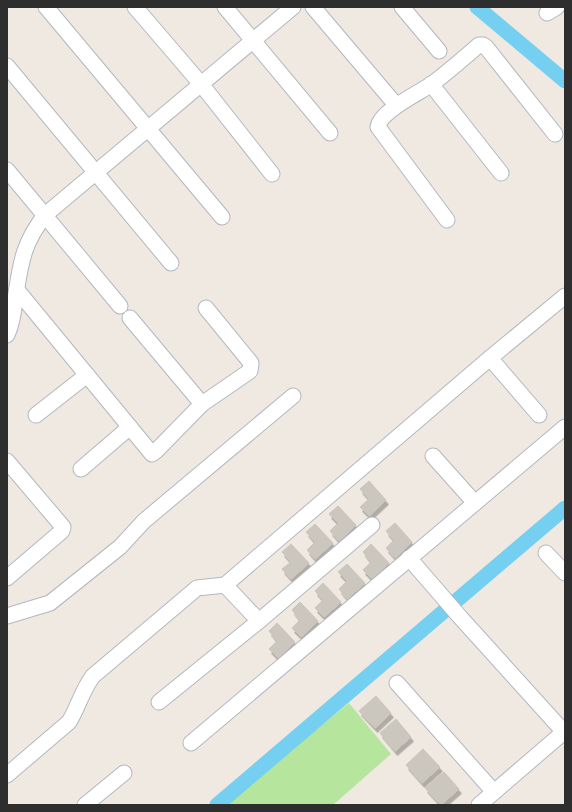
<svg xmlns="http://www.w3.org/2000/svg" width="572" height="812" font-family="Commissioner,sans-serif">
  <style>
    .green { fill: #b6e59e }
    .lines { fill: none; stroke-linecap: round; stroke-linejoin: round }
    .canal { stroke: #75cff0; stroke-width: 15 }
    .building { fill: #cbc7bf; stroke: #cbc5ba; filter: url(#shadow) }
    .minor-casing { stroke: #b4b7c1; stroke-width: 17 }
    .minor { stroke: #fff; stroke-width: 15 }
  </style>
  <defs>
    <filter id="shadow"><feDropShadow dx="2.5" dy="4.5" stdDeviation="0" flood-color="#0004"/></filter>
  </defs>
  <rect width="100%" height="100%" fill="#efe9e1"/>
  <path class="green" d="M 349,703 L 391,754 L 333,805 L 224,805 Z"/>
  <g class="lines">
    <g class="canal">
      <path d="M 477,7 L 565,81"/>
      <path d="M 217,805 L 565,508"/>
    </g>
  </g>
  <g class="building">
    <path d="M 369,481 L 386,500 L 369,516 L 360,507 L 369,499 L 360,489 Z"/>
    <path d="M 338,506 L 356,525 L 339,541 L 330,531 L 338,523 L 329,514 Z"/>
    <path d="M 395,523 L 412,542 L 395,558 L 386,548 L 394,540 L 386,531 Z"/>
    <path d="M 315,524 L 333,543 L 315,559 L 307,550 L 315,542 L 306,532 Z"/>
    <path d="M 291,544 L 309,563 L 291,579 L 282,569 L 291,562 L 282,552 Z"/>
    <path d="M 371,544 L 389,563 L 372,579 L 363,570 L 371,562 L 363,552 Z"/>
    <path d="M 347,564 L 365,583 L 347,599 L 339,589 L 347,581 L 338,572 Z"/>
    <path d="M 323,583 L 341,602 L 324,617 L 315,608 L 323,600 L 315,591 Z"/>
    <path d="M 300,602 L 318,621 L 301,637 L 292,628 L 300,620 L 292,610 Z"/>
    <path d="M 277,623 L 295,642 L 278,658 L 269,649 L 277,641 L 269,631 Z"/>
    <path d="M 376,696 L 391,713 L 375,728 L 359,711 Z"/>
    <path d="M 396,719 L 411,737 L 395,751 L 380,733 Z"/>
    <path d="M 423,749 L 440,767 L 422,783 L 406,765 Z"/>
    <path d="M 444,772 L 459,789 L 441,805 L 425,788 Z"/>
  </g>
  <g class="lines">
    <defs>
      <g id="minor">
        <path d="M 46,7 L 222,217"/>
        <path d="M 135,7 L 201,84 L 272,174"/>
        <path d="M 225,7 L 330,133"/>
        <path d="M 313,7 L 396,105"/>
        <path d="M 402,7 L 439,51"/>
        <path d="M 547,13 L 557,7"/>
        <path d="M 7,66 L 171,263"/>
        <path d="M 431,84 L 501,173"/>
        <path d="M 7,170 L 120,306"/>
        <path d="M 447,220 L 378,127 C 380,111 419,93 432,84 C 448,72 464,58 479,45 L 483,45 L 486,47 L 555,134"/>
        <path d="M 17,290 L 152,454 L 156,451 L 202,404 L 250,371 L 251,363 L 206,308"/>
        <path d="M 130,318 L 202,404"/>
        <path d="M 7,335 C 12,324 14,311 15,299 C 21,263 22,245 45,215 L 293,7"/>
        <path d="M 490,358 L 539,415"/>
        <path d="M 36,415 L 87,375"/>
        <path d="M 433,456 L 475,503"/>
        <path d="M 7,461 L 63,527 L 62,531 L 7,578"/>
        <path d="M 81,469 L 130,427"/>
        <path d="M 546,553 L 565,573"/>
        <path d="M 409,558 L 460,617 L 564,732"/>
        <path d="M 225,585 L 490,358 L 565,296"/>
        <path d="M 7,616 L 50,603 L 120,547 L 144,521 L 293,396"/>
        <path d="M 397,683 L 494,792"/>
        <path d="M 159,702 L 259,621 L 372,525"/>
        <path d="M 191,743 L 565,427"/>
        <path d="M 7,775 L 69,722 C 78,708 82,690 93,676 L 197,588 L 225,585 L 259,621"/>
        <path d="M 85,805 L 124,773"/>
        <path d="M 479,805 L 565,731"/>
      </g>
    </defs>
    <use href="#minor" class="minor-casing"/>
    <use href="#minor" class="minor"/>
  </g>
  <rect width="572" height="812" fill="none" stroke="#2e2e2e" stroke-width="16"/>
</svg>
